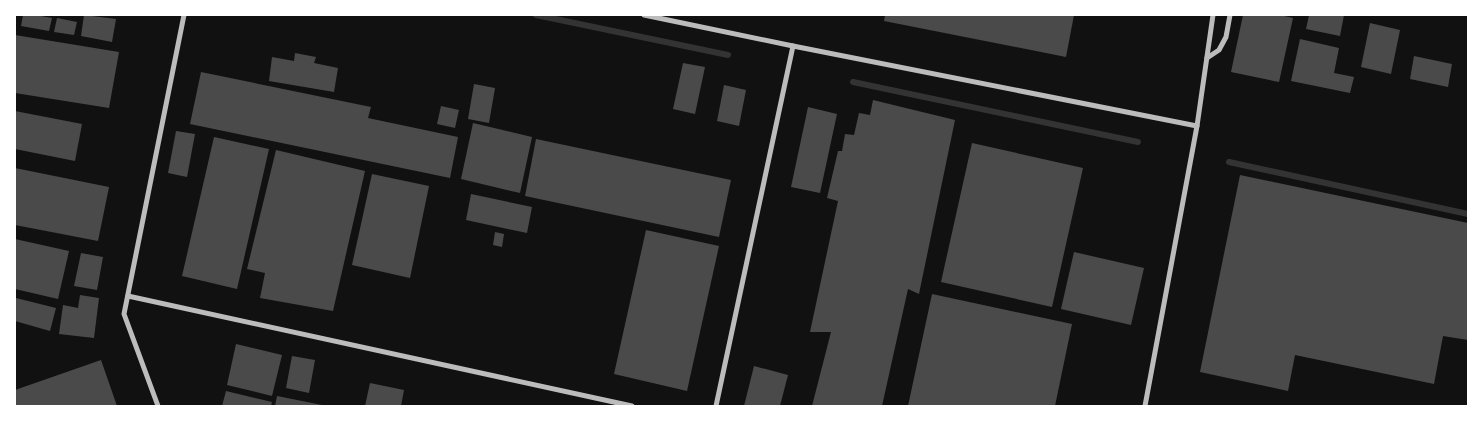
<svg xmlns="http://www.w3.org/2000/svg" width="1483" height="421" font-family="'Exo 2',sans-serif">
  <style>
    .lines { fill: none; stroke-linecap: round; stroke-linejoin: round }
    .stream { stroke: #333; stroke-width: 6 }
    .building { fill: #4a4a4a }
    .minor { stroke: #bcbcbc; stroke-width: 5 }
  </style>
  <rect width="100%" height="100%" fill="#111"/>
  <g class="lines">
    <g class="stream">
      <path d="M 536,15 L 728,55"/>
      <path d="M 853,82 L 1138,142"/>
      <path d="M 1229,162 L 1468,214"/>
    </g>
  </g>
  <g class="building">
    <path d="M 23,15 L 35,15 L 52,18 L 49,31 L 21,26 Z"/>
    <path d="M 84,15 L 116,19 L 112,42 L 81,36 Z"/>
    <path d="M 885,15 L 1074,15 L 1066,57 L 884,21 Z"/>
    <path d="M 1243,15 L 1280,15 L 1293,18 L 1279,82 L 1231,72 Z"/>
    <path d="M 1309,15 L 1344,15 L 1340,36 L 1306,29 Z"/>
    <path d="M 57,18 L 77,22 L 74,35 L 54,32 Z"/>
    <path d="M 1370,23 L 1400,30 L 1391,74 L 1361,67 Z"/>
    <path d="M 15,35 L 119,52 L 109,108 L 15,93 Z"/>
    <path d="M 1300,39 L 1339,48 L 1334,73 L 1354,77 L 1350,93 L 1291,81 Z"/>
    <path d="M 295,53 L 316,57 L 314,63 L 338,68 L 334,92 L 269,81 L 272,57 L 294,61 Z"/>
    <path d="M 1414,56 L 1452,64 L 1448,87 L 1410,79 Z"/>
    <path d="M 683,63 L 705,67 L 695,114 L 673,109 Z"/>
    <path d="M 201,72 L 371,107 L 368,118 L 458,137 L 450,178 L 190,124 Z"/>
    <path d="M 474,84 L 495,88 L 489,123 L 468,119 Z"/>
    <path d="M 724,85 L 746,90 L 739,126 L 717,121 Z"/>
    <path d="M 873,100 L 955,120 L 919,294 L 908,289 L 882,406 L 812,406 L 831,332 L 810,332 L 838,201 L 827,198 L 838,151 L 842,151 L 845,134 L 854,135 L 859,113 L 870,115 Z"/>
    <path d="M 441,106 L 459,110 L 455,128 L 437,124 Z"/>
    <path d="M 808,107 L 837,114 L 820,193 L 791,187 Z"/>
    <path d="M 15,111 L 82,124 L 75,161 L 15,149 Z"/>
    <path d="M 473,123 L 532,137 L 520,193 L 461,179 Z"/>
    <path d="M 176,131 L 195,134 L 187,177 L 168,173 Z"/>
    <path d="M 214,137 L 269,149 L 237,289 L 182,276 Z"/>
    <path d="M 536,139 L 731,180 L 719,237 L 525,196 Z"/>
    <path d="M 972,143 L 1083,168 L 1052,307 L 941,282 Z"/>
    <path d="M 276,150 L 365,171 L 333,311 L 260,298 L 265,273 L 247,269 Z"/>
    <path d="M 15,168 L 109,187 L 98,241 L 15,225 Z"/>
    <path d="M 372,174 L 429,186 L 410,278 L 352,265 Z"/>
    <path d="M 1240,175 L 1468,223 L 1468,340 L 1443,336 L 1434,384 L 1295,355 L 1288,391 L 1200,372 Z"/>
    <path d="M 471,194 L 532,207 L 527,233 L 466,220 Z"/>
    <path d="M 646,230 L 719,246 L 687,391 L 614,374 Z"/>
    <path d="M 495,232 L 504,234 L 502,247 L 493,245 Z"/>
    <path d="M 15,239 L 69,251 L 58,299 L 15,289 Z"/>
    <path d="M 1074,252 L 1144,268 L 1131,325 L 1061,309 Z"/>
    <path d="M 81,253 L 103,257 L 97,290 L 74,286 Z"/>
    <path d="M 932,294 L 1072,324 L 1055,406 L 908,406 Z"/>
    <path d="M 80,295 L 99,298 L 94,338 L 59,334 L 63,305 L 78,308 Z"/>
    <path d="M 16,298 L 56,308 L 50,331 L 15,321 Z"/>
    <path d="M 236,344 L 282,355 L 272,396 L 227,385 Z"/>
    <path d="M 292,356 L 315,360 L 309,393 L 286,388 Z"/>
    <path d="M 101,360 L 117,406 L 16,406 L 15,390 Z"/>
    <path d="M 754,366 L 788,375 L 780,406 L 744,406 Z"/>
    <path d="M 370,383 L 404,390 L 401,406 L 365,406 Z"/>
    <path d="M 226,391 L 272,402 L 271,406 L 222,406 Z"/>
    <path d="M 277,396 L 322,405 L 322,406 L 275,406 Z"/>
  </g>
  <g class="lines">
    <g class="minor">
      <path d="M 644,15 L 793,46 L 1197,126"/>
      <path d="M 1207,58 L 1219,50 L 1226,37 L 1230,15"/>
      <path d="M 128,296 L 632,406"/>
      <path d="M 158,406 L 124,314 L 184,15"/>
      <path d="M 716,406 L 793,46"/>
      <path d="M 1145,406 L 1197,126 L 1213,15"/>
    </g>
  </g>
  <rect width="1483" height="421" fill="none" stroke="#ffffff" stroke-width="32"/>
</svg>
